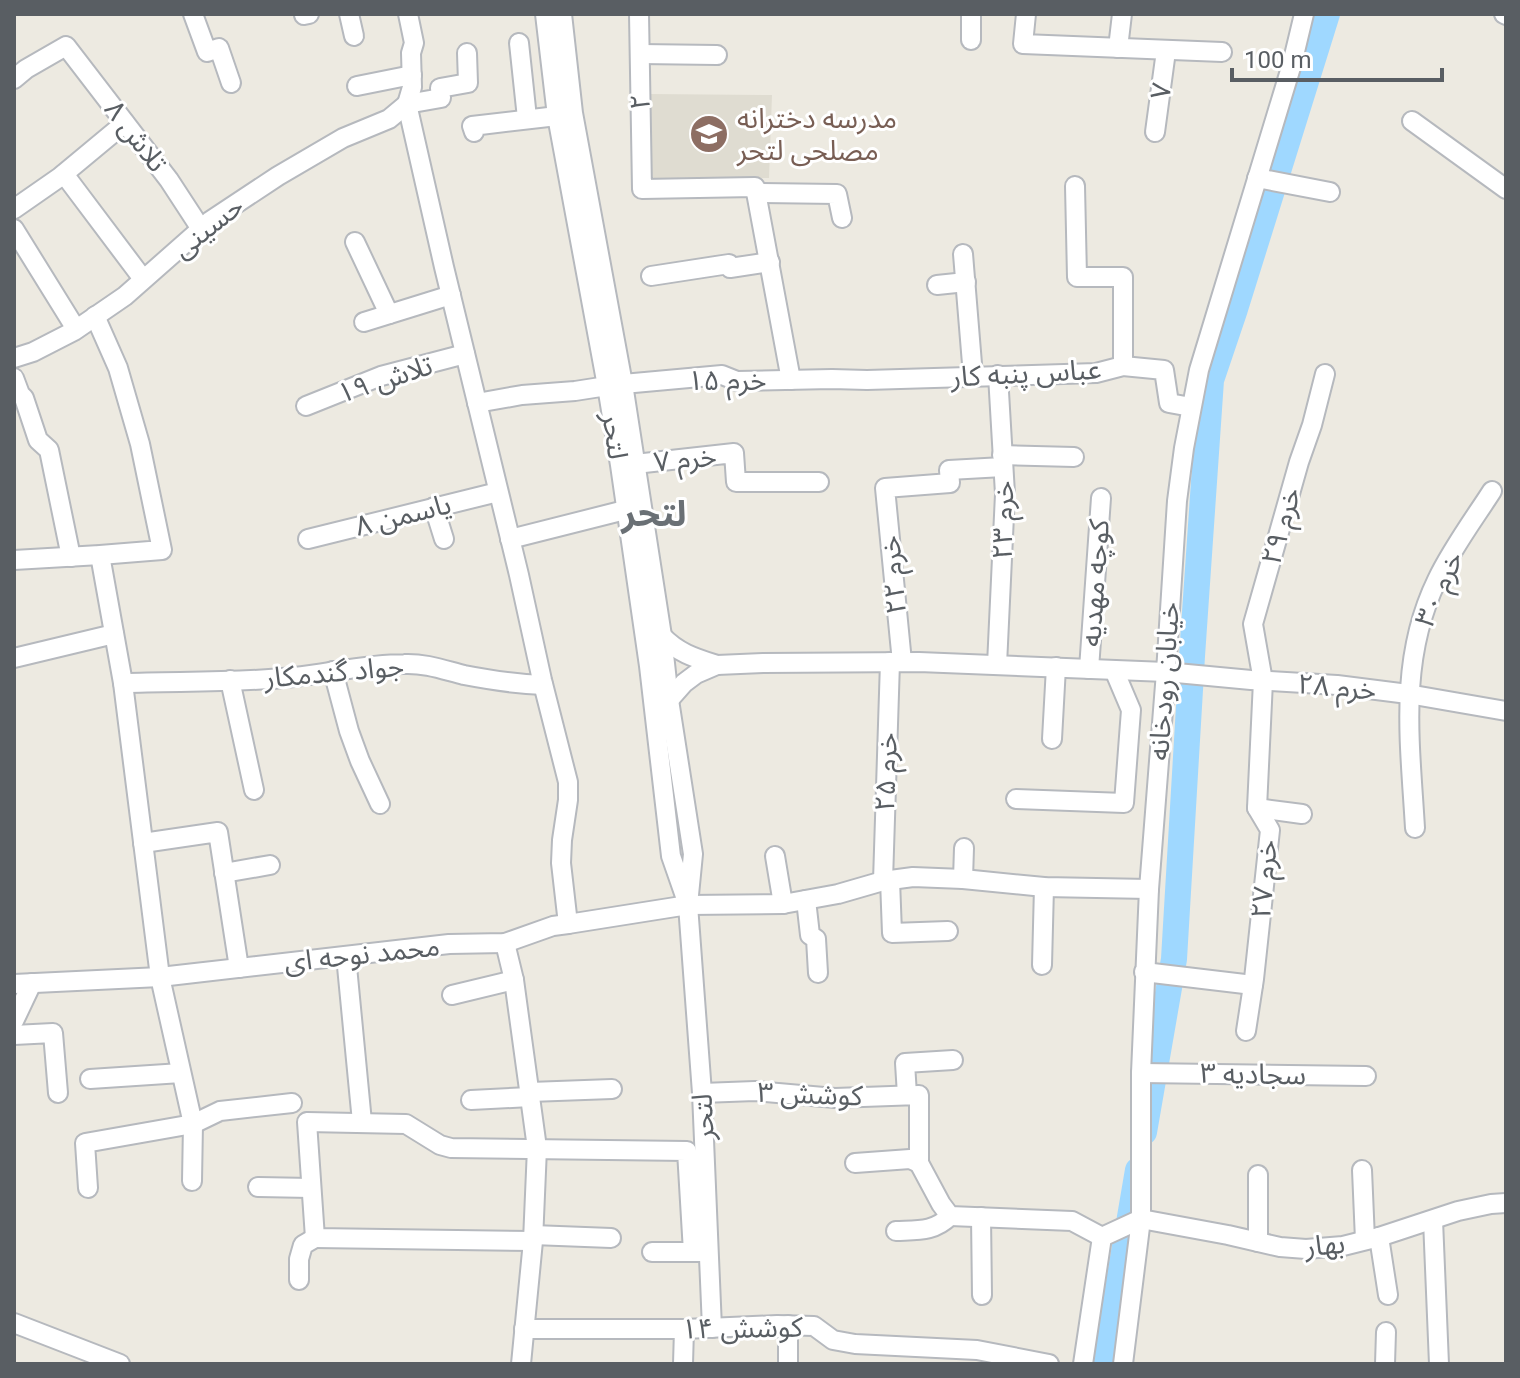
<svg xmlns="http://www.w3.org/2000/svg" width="1520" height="1378" font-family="Roboto,'Noto Sans Arabic',sans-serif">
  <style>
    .education { fill: #dfdcd1 }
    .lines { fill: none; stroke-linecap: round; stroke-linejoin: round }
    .river { stroke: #9fd8ff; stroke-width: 26 }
    .minor-casing { stroke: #b6b9be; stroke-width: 22 }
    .minor { stroke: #fff; stroke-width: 18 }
    .labels { text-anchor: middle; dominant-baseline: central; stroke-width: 6; stroke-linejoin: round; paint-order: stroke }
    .street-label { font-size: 28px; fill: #595e63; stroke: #fff }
    .education-label { font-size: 28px; fill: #785e54; stroke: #fff; text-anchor: start }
    .district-label { font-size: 36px; font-weight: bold; fill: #6a7075; stroke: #fff }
  </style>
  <rect width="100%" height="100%" fill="#edeae1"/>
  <path class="education" d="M 649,94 L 772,95 L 769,178 L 655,179 L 647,173 Z"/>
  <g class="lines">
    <g class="river">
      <path d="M 1144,1132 L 1174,959 L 1192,656 L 1211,380 L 1235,309 L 1327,14"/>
      <path d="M 1105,1364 L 1138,1170"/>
    </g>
    <defs>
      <g id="minor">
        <path d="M 193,14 L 207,52 L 219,48 L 231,83"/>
        <path d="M 349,14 L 354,36"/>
        <path d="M 408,14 L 414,43 L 411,53 L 412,87 L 407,104 L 444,267 L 519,575 L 542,680 L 568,782 L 568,800 L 562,840 L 561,863 L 568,924"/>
        <path d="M 545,14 L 557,116 L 607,386 L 620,465 L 649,666 L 671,856 L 686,899"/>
        <path d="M 562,14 L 573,113 L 623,384 L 662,636 L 669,700 L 693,854 L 688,905 L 702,1093 L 712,1328"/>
        <path d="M 639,14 L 642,189 L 755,187 L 791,380"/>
        <path d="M 971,14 L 971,40"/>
        <path d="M 1026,14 L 1023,44 L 1222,52"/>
        <path d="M 1504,14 L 1506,15"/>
        <path d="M 304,15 L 309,14"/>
        <path d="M 519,43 L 527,118"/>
        <path d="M 1118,48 L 1122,14"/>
        <path d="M 640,54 L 717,55"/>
        <path d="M 14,79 L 26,69 L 66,46 L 169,180 L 201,229"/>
        <path d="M 357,86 L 412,75"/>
        <path d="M 1412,121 L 1506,189"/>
        <path d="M 474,132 L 472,126 L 557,116"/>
        <path d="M 1155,132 L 1166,51"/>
        <path d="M 64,174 L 143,279"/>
        <path d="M 1257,178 L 1330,192"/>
        <path d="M 1075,186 L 1077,277 L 1123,277 L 1123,366"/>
        <path d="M 756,193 L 837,194 L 842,218"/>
        <path d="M 14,209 L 60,177 L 125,123"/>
        <path d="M 14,229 L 76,329"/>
        <path d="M 355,242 L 389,314"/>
        <path d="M 963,254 L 973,376"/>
        <path d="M 651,276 L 729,264 L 730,268 L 770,262"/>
        <path d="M 937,285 L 966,282"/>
        <path d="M 364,322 L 451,295"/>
        <path d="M 14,358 L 33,352 L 74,331 L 125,296 L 210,221 L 278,176 L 343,138 L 389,119 L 407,104 L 441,98 L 440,88 L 468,83 L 467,53"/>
        <path d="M 14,378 L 20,394 L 24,398 L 38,440 L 49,450 L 71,557"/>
        <path d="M 623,384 L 722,375 L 737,381 L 832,379 L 867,380 L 1096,373 L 1123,366 L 1164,370 L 1169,403 L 1191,407"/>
        <path d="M 477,403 L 522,395 L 575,391 L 607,386"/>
        <path d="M 306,406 L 381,376 L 465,354"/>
        <path d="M 1002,455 L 1074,457"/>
        <path d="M 635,464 L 734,453 L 736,482 L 819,482"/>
        <path d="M 434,507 L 444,539"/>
        <path d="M 308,539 L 498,492"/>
        <path d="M 510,539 L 625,510"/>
        <path d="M 100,555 L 123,683 L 160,977 L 193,1124 L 192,1181"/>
        <path d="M 14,560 L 100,555 L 162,550 L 140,444 L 118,368 L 95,316"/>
        <path d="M 662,636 C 678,653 695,658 717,665"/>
        <path d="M 14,658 L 114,634"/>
        <path d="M 902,662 L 885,488 L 950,483 L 949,470 L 1003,467"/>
        <path d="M 997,665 L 1005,494 L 998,375"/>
        <path d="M 1089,669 L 1101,498"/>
        <path d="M 333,671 L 349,731 L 360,761 L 380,804"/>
        <path d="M 230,680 L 254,790"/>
        <path d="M 123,683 C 180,681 238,683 294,677 C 331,673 367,664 404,664 C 425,663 444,670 464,675 C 490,680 516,684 543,685"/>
        <path d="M 669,700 L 684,683 L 696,674 L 717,665 L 763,663 L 919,662 L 1166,672 L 1251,680 L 1337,685 L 1408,694 L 1506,711"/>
        <path d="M 1052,739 L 1056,667"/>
        <path d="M 1016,799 L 1124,803 L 1131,710 L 1114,670"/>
        <path d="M 1257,808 L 1302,814"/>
        <path d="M 1415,828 C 1410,742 1398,660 1437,580 C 1451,550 1474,519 1492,491"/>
        <path d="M 143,843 L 218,832 L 239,968"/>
        <path d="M 775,856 L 783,904"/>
        <path d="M 224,873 L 270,865"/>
        <path d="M 963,879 L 964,848"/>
        <path d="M 890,880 L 892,933 L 948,931"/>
        <path d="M 883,881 L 890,662"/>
        <path d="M 806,900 L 810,935 L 816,939 L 818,973"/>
        <path d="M 505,943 L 514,980 L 537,1148 L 533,1241 L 521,1364"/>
        <path d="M 346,956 L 362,1122"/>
        <path d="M 1042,965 L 1044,887"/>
        <path d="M 1144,972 L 1253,985"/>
        <path d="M 14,984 L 160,977 L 449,944 L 505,943 L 553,926 L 568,924 L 688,905 L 783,904 L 838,894 L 883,881 L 913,877 L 963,879 L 1044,887 L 1149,889"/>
        <path d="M 452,995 L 514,980"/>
        <path d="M 14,1021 L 32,983"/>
        <path d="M 1246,1031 L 1254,979 L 1270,830 L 1257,808 L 1263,681 L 1253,624 L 1299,462 L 1312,425 L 1325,374"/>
        <path d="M 14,1035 L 53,1033 L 58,1093"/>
        <path d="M 1141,1073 L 1366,1076"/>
        <path d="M 90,1079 L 181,1073"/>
        <path d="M 530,1092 L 612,1089"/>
        <path d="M 702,1093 L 755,1091 L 835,1098 L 919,1095 L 919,1163 L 941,1204 L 950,1216 L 1072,1221 L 1102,1237"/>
        <path d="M 907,1095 L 905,1063 L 953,1060"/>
        <path d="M 471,1100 L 530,1097"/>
        <path d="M 855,1163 L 910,1159 L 919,1163"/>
        <path d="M 1362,1170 L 1365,1240"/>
        <path d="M 1258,1175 L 1258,1242"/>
        <path d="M 258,1187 L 311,1188"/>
        <path d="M 88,1188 L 85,1143 L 193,1124 L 220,1111 L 292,1103"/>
        <path d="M 981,1217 L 982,1295"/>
        <path d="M 1433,1220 L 1439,1364"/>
        <path d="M 896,1231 C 918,1230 934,1232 950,1216"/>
        <path d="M 533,1235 L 611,1238"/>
        <path d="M 1379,1237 L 1388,1295"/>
        <path d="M 533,1241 L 315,1238 L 307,1122 L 406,1124 L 440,1145 L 451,1148 L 687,1151 L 693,1252"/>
        <path d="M 652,1252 L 705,1252"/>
        <path d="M 299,1280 L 299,1259 L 303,1245 L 315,1238"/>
        <path d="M 14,1323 L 120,1364"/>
        <path d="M 524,1329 L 684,1329 L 777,1325 L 814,1326 L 833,1340 L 855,1344 L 977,1350 L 1049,1364"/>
        <path d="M 683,1364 L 684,1329"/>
        <path d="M 788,1364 L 788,1325"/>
        <path d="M 1083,1364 L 1102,1237 L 1141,1219 L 1228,1235 L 1280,1247 L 1306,1249 L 1343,1246 L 1379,1237 L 1458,1211 L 1491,1204 L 1506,1203"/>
        <path d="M 1123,1364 L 1141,1219 L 1141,1073 L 1149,889 L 1166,672 L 1177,501 L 1184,448 L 1199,370 L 1292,64 L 1304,14"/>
        <path d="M 1385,1364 L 1386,1332"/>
      </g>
    </defs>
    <use href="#minor" class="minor-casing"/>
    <use href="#minor" class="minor"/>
  </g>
  <defs>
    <symbol id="school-disc" viewBox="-11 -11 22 22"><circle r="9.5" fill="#8d6e63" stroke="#fff"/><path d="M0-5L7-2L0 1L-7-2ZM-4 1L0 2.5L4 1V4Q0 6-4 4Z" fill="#fff"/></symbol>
  </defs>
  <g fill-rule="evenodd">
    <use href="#school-disc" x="687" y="112" width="44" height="44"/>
  </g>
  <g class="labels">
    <g class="street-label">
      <text transform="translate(1161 91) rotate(-82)">۷</text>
      <text transform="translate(640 102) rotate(-91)">۲</text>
      <text transform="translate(136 136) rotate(52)">تلاش ۸</text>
      <text transform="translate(208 227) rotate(-38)">حسینی</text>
      <text transform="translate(1026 373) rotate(-3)">عباس پنبه کار</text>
      <text transform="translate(385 379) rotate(-18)">تلاش ۱۹</text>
      <text x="727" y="380">خرم ۱۵</text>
      <text transform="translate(615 436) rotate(82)">لتحر</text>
      <text transform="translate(685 459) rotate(-6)">خرم ۷</text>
      <text transform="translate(403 515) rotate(-14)">یاسمن ۸</text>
      <text transform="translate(1003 520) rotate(-89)">خرم ۲۳</text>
      <text transform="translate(1281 526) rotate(-74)">خرم ۲۹</text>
      <text transform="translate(893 575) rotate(-95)">خرم ۲۲</text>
      <text transform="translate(1095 583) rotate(-86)">کوچه مهدیه</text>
      <text transform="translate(1439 589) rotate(-66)">خرم ۳۰</text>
      <text transform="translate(334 672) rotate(-5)">جواد گندمکار</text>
      <text transform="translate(1164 681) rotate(-86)">خیابان رودخانه</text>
      <text transform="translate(1337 687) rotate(5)">خرم ۲۸</text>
      <text transform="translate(886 772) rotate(-88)">خرم ۲۵</text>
      <text transform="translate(1264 879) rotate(-85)">خرم ۲۷</text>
      <text transform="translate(362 954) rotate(-6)">محمد نوحه ای</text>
      <text transform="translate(1253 1074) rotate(1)">سجادیه ۳</text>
      <text transform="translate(810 1094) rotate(2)">کوشش ۳</text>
      <text transform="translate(703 1117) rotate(-93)">لتحر</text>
      <text transform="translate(1325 1245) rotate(-5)">بهار</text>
      <text transform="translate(742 1328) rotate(-1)">کوشش ۱۴</text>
    </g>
    <g class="education-label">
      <text x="737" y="118">مدرسه دخترانه<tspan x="737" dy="32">مصلحی لتحر</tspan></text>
    </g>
    <g class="district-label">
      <text x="654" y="514">لتحر</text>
    </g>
  </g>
  <rect width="1520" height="1378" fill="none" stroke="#595e63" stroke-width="32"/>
  <path d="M1232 68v12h210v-12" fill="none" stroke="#595e63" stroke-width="4"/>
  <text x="1244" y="68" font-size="24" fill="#595e63" stroke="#ffffff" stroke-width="6" paint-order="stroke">100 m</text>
</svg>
